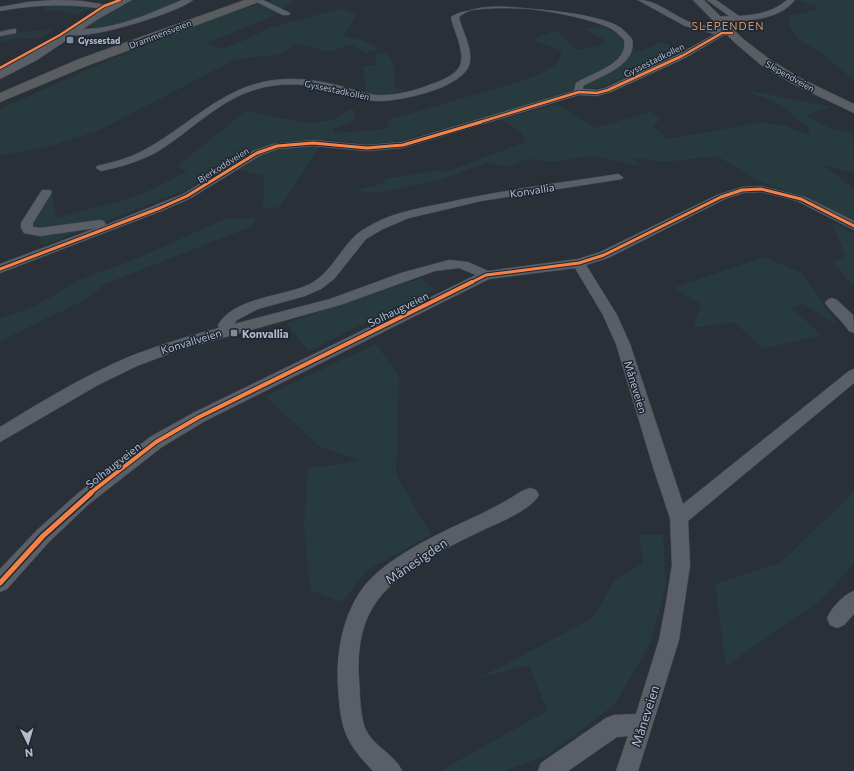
<svg xmlns="http://www.w3.org/2000/svg" width="854" height="771" font-family="Commissioner,sans-serif">
  <style>
    .green { fill: #273a3e }
    .lines { fill: none; stroke-linecap: round; stroke-linejoin: round }
    .minor-casing { stroke: #484c53; stroke-width: 1 }
    .secondary-casing { stroke: #484c53; stroke-width: 1 }
    .motorway-casing { stroke: #474c53; stroke-width: 1 }
    .minor { fill: #5a5e66; fill-rule: evenodd }
    .secondary { fill: #595d64; fill-rule: evenodd }
    .motorway { fill: #5a5d60; fill-rule: evenodd }
    .cycleway-far3-casing { stroke: #1d2633; stroke-width: 4 }
    .cycleway-far2-casing { stroke: #1d2633; stroke-width: 5 }
    .cycleway-far1-casing { stroke: #1d2633; stroke-width: 6 }
    .cycleway-casing { stroke: #1d2633; stroke-width: 8 }
    .cycleway-far3 { stroke: #f48246; stroke-width: 2.5 }
    .cycleway-far2 { stroke: #f48246; stroke-width: 3 }
    .cycleway-far1 { stroke: #f48246; stroke-width: 4 }
    .cycleway { stroke: #f48246; stroke-width: 5 }
    .poi-dot { fill: #848b96; stroke: #1d2633; stroke-width: 1.5 }
    .labels { text-anchor: middle; dominant-baseline: central; stroke-width: 3; stroke-linejoin: round; paint-order: stroke }
    .far-street-label { font-size: 9px; fill: #b4bcc9; stroke: #1d2633 }
    .far-poi-label { font-size: 9px; font-weight: bold; fill: #b4bcc9; stroke: #1d2633; text-anchor: start }
    .far-quarter-label { font-size: 11px; letter-spacing: 1px; fill: #d59563; stroke: #1d2633 }
    .street-label { font-size: 11px; fill: #b4bcc9; stroke: #1d2633 }
    .poi-label { font-size: 11px; font-weight: bold; fill: #b4bcc9; stroke: #1d2633; text-anchor: start }
    .near-street-label { font-size: 13px; fill: #b4bcc9; stroke: #1d2633 }
  </style>
  <rect width="100%" height="100%" fill="#2a3038"/>
  <g class="green">
    <path d="M 134,0 L 184,0 L 112,27 L 97,30 L 87,25 Z"/>
    <path d="M 274,0 L 296,0 L 271,17 L 207,43 L 220,49 L 246,40 L 268,28 L 343,8 L 356,15 L 344,36 L 365,41 L 379,49 L 366,53 L 349,44 L 332,52 L 296,44 L 278,55 L 236,59 L 98,131 L 51,146 L 0,156 L 0,109 C 89,69 179,26 274,0 Z"/>
    <path d="M 797,0 L 854,0 L 854,80 L 821,53 L 798,39 L 789,25 L 790,16 L 816,10 L 816,6 Z"/>
    <path d="M 61,2 L 94,7 L 76,15 L 59,10 L 44,12 L 43,3 Z"/>
    <path d="M 602,26 C 616,32 623,33 624,50 L 642,51 L 660,42 L 672,46 L 665,59 L 602,87 L 571,92 L 400,141 L 368,144 L 325,139 L 280,207 L 263,209 L 264,176 L 218,165 L 188,189 L 42,246 L 34,223 L 52,191 L 56,218 L 127,199 L 151,190 L 187,171 L 177,166 L 246,111 L 306,123 L 333,120 L 349,109 L 354,110 L 354,121 L 333,129 L 333,133 L 387,129 L 388,120 L 531,78 L 556,65 L 562,51 L 532,40 L 551,32 L 559,32 L 576,50 L 597,46 L 606,41 L 584,29 Z"/>
    <path d="M 55,29 L 40,38 L 13,39 L 0,42 L 0,36 L 13,33 Z"/>
    <path d="M 387,53 L 394,65 L 394,86 L 404,91 L 387,95 L 366,93 L 363,66 L 377,65 L 375,54 Z"/>
    <path d="M 751,91 L 831,107 L 806,115 L 829,128 L 853,133 L 854,173 L 824,165 L 854,189 L 854,222 L 813,201 L 761,182 L 717,156 L 666,162 L 634,158 L 638,166 L 593,156 L 553,162 L 528,159 L 506,167 L 487,163 L 439,180 L 378,193 L 354,191 L 385,183 L 384,179 L 437,170 L 446,172 L 525,142 L 522,133 L 502,119 L 556,104 L 596,128 L 651,111 L 661,118 L 653,126 L 667,139 L 762,122 L 786,126 L 810,136 L 808,128 C 786,109 778,101 749,93 Z"/>
    <path d="M 255,218 L 253,226 L 105,284 L 85,300 L 0,341 L 0,319 L 35,306 L 81,279 L 138,258 L 225,219 Z"/>
    <path d="M 832,222 L 854,234 L 854,282 L 851,284 L 833,262 L 845,256 Z"/>
    <path d="M 764,257 L 802,273 L 838,325 L 803,304 L 792,308 L 821,335 L 763,349 L 734,322 L 693,328 L 701,304 L 673,288 Z"/>
    <path d="M 421,278 L 434,290 L 308,351 L 286,323 Z"/>
    <path d="M 376,344 L 399,376 L 396,474 L 431,535 L 366,571 L 342,602 L 310,590 L 304,523 L 308,468 L 361,461 L 319,446 L 265,396 Z"/>
    <path d="M 854,492 L 854,564 L 822,599 L 726,666 L 715,584 L 780,563 Z"/>
    <path d="M 639,535 L 663,535 L 666,586 L 650,644 L 614,705 L 548,755 L 504,771 L 440,771 L 547,711 L 529,665 L 479,678 L 593,618 L 615,580 L 643,563 Z"/>
  </g>
  <g class="lines">
    <defs>
      <g id="minor">
        <path d="M 55,0 L 82,1 L 113,6 L 114,8 L 110,10 C 73,3 37,4 0,11 L 0,7 L 28,2 Z"/>
        <path d="M 182,0 L 193,0 C 180,12 79,44 66,33 C 71,29 91,29 99,28 C 128,24 155,11 182,0 Z"/>
        <path d="M 253,0 L 263,0 L 290,13 L 289,15 L 283,15 Z"/>
        <path d="M 638,0 C 658,0 673,16 692,23 C 699,25 734,31 736,33 L 732,35 L 724,35 L 685,58 L 611,92 L 597,96 L 579,95 L 403,148 L 367,151 L 313,146 L 278,149 L 261,155 L 191,198 L 164,210 L 0,273 L 0,264 L 96,228 L 40,236 L 24,233 L 21,228 L 21,223 L 42,190 L 50,190 L 52,192 L 33,223 L 33,227 L 40,228 L 100,220 L 104,221 L 106,225 L 183,194 L 253,151 L 273,144 L 313,140 L 367,145 L 402,142 L 574,91 L 576,83 C 592,73 629,64 624,40 C 620,35 615,31 610,28 C 583,15 504,1 475,9 C 469,10 464,13 459,17 C 462,32 472,46 470,61 C 468,88 397,102 376,101 C 362,100 350,95 338,91 C 311,84 281,81 254,90 C 216,102 189,133 155,153 C 138,162 120,167 101,171 L 96,168 L 97,166 C 114,162 130,158 146,149 C 190,125 223,86 275,80 C 298,77 322,81 344,87 C 355,90 365,94 376,95 C 392,96 409,92 424,87 C 434,83 445,80 454,73 C 471,60 454,34 451,17 C 474,0 586,10 616,25 C 622,28 628,34 632,39 C 638,65 600,76 583,86 L 583,89 L 597,90 L 605,88 L 679,54 L 715,34 L 685,26 Z"/>
        <path d="M 707,0 L 716,0 L 739,16 C 757,15 773,12 787,0 L 795,0 C 777,22 743,21 717,21 L 713,19 L 714,17 L 729,16 Z"/>
        <path d="M 13,29 L 16,29 L 16,33 L 0,36 L 0,32 Z"/>
        <path d="M 618,174 L 623,177 L 622,179 L 481,201 L 409,218 L 383,229 L 366,239 L 334,279 L 321,289 L 305,296 L 258,309 L 237,320 L 234,324 L 330,299 L 401,273 L 449,260 L 468,262 L 488,271 L 578,259 L 600,252 L 717,195 L 742,187 L 761,186 L 805,197 L 854,221 L 854,230 L 797,201 L 778,196 L 761,192 L 743,193 L 725,199 L 608,258 L 586,265 L 617,315 L 630,344 L 683,504 L 849,371 L 854,369 L 854,383 L 688,521 L 690,565 L 679,640 L 638,771 L 616,771 L 628,736 L 617,737 L 568,771 L 538,771 L 541,763 L 606,718 L 614,715 L 636,714 L 659,640 L 666,603 L 672,565 L 670,518 L 653,467 L 616,344 L 603,315 L 575,268 L 489,279 L 205,421 L 162,447 L 89,504 L 49,542 L 7,589 L 0,592 L 0,569 L 37,530 L 77,494 L 150,437 L 193,413 L 476,275 L 459,268 L 435,271 L 340,305 L 179,350 L 137,366 L 98,385 L 0,442 L 0,427 C 41,402 82,377 126,358 C 156,346 188,336 219,328 L 218,325 C 234,297 283,297 310,284 C 331,273 340,249 357,234 C 362,230 368,227 373,224 C 395,212 421,208 445,203 C 502,190 560,183 618,174 Z"/>
        <path d="M 832,298 L 837,300 L 853,315 L 854,333 L 849,331 C 842,320 832,313 825,303 L 827,300 Z"/>
        <path d="M 530,488 L 536,490 L 539,495 C 531,510 498,523 483,530 C 448,547 394,572 373,607 C 360,628 357,656 359,680 C 360,695 360,714 365,728 C 372,746 395,754 402,771 L 373,771 C 344,741 341,729 338,687 C 336,652 343,612 366,584 C 392,554 444,531 479,515 C 489,510 499,505 509,499 C 516,495 522,490 530,488 Z"/>
        <path d="M 854,591 L 854,614 L 844,625 L 837,628 L 830,625 L 827,618 C 832,607 843,595 854,591 Z"/>
      </g>
      <g id="secondary">
        <path d="M 118,0 L 132,0 L 98,19 L 37,60 L 0,79 L 0,70 C 41,50 77,19 118,0 Z"/>
        <path d="M 693,0 L 704,0 L 742,38 L 769,59 L 802,79 L 854,104 L 854,113 L 793,84 L 761,65 L 734,42 Z"/>
      </g>
      <path id="motorway" d="M 245,0 L 261,0 L 259,2 L 89,65 L 0,102 L 0,93 L 79,59 Z"/>
    </defs>
    <use href="#minor" class="minor-casing"/>
    <use href="#secondary" class="secondary-casing"/>
    <use href="#motorway" class="motorway-casing"/>
    <use href="#minor" class="minor"/>
    <use href="#secondary" class="secondary"/>
    <use href="#motorway" class="motorway"/>
    <defs>
      <g id="cycleway-far3">
        <path d="M 0,68 L 60,35 L 104,6 L 120,0"/>
        <path d="M 477,123 L 579,92 L 597,93 L 608,90 L 682,56 L 722,33 L 732,33"/>
      </g>
      <g id="cycleway-far2">
        <path d="M 0,269 L 160,208 L 187,196 L 257,153 L 277,146 L 313,143 L 367,148 L 403,145 L 481,122"/>
        <path d="M 470,283 L 486,275 L 579,263 L 604,255 L 721,197 L 742,190 L 761,189 L 801,199 L 854,226"/>
      </g>
      <path id="cycleway-far1" d="M 89,494 L 156,442 L 199,417 L 472,282"/>
      <path id="cycleway" d="M 0,583 L 43,536 L 91,493"/>
    </defs>
    <use href="#cycleway-far3" class="cycleway-far3-casing"/>
    <use href="#cycleway-far2" class="cycleway-far2-casing"/>
    <use href="#cycleway-far1" class="cycleway-far1-casing"/>
    <use href="#cycleway" class="cycleway-casing"/>
    <use href="#cycleway-far3" class="cycleway-far3"/>
    <use href="#cycleway-far2" class="cycleway-far2"/>
    <use href="#cycleway-far1" class="cycleway-far1"/>
    <use href="#cycleway" class="cycleway"/>
  </g>
  <g class="poi-dot">
    <rect x="66" y="36" width="8" height="8" rx="2"/>
    <rect x="230" y="329" width="8" height="8" rx="2"/>
  </g>
  <g class="labels">
    <g class="far-street-label">
      <text transform="translate(160 34) rotate(-21)">Drammensveien</text>
      <text transform="translate(654 60) rotate(-26)">Gyssestadkollen</text>
      <text transform="translate(790 76) rotate(29)">Slependveien</text>
      <text transform="translate(337 90) rotate(12)">Gyssestadkollen</text>
      <text transform="translate(223 165) rotate(-32)">Bjerkoddveien</text>
    </g>
    <g class="far-poi-label">
      <text x="78" y="40">Gyssestad</text>
    </g>
    <g class="far-quarter-label">
      <text x="728" y="25">SLEPENDEN</text>
    </g>
    <g class="street-label">
      <text transform="translate(532 190) rotate(-9)">Konvallia</text>
      <text transform="translate(398 309) rotate(-26)">Solhaugveien</text>
      <text transform="translate(191 341) rotate(-17)">Konvallveien</text>
      <text transform="translate(636 387) rotate(73)">Måneveien</text>
      <text transform="translate(113 465) rotate(-38)">Solhaugveien</text>
    </g>
    <g class="poi-label">
      <text x="242" y="333">Konvallia</text>
    </g>
    <g class="near-street-label">
      <text transform="translate(416 561) rotate(-34)">Månesigden</text>
      <text transform="translate(645 716) rotate(-72)">Måneveien</text>
    </g>
  </g>
  <g transform="translate(28 743) rotate(175)" stroke="#1d2633" stroke-width="3" paint-order="stroke">
  <path d="M0-3L7 15L0 10L-7 15Z" fill="#b4bcc9"/>
  <text y="-6" font-size="11" font-weight="bold" text-anchor="middle" fill="#b4bcc9">N</text>
  </g>
</svg>
